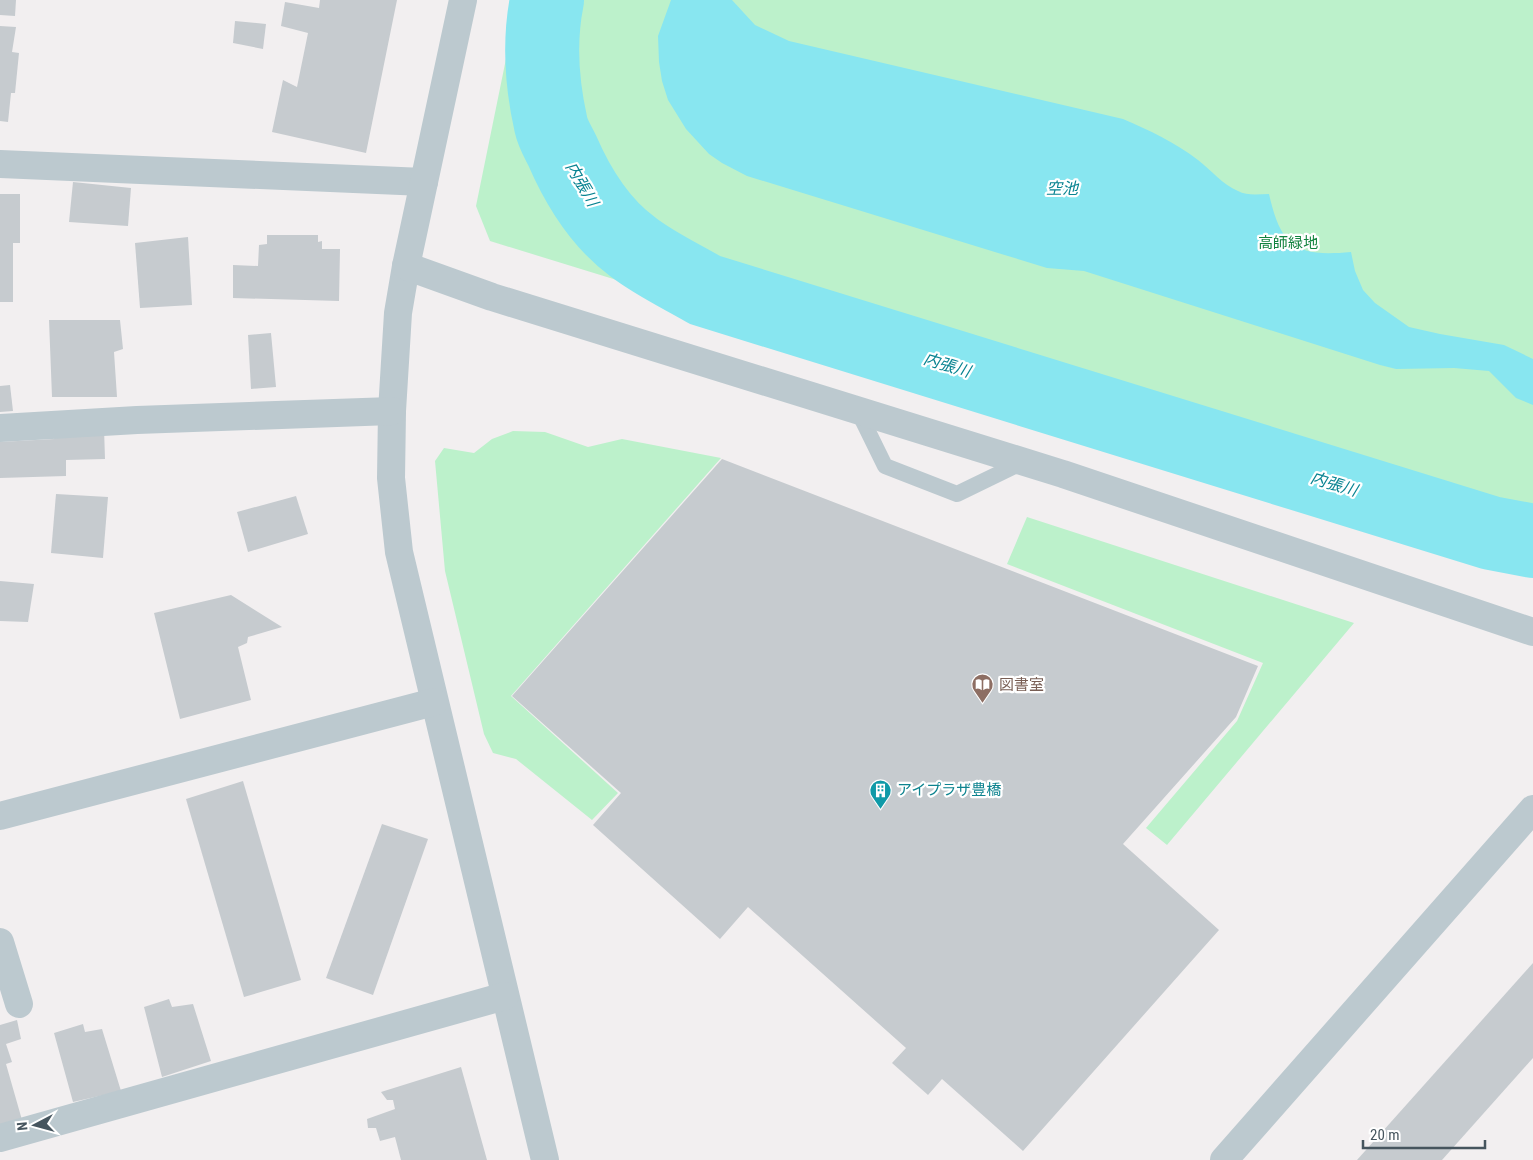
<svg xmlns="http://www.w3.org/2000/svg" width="1533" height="1160" font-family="'Roboto Condensed','Noto Sans JP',sans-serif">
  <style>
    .green { fill: #bcf1cb }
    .water { fill: #88e6f0 }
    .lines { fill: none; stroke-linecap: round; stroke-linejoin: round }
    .river { stroke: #88e6f0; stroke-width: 74 }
    .building { fill: #c6cbcf }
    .service { stroke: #bcc9cf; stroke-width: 16 }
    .minor { stroke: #bcc9cf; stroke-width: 28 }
    .tertiary { stroke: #bcc9cf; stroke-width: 28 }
    .labels { text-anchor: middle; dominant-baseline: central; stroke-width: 4.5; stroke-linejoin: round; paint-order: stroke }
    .park-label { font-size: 15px; fill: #13833f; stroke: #fff }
    .education-label { font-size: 15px; fill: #785e54; stroke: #fff; text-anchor: start }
    .culture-label { font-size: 15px; fill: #0d838f; stroke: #fff; text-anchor: start }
    .water-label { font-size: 16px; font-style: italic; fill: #088391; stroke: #fff }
  </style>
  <rect width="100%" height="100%" fill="#f2eff0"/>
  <g class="green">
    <path d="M 518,0 L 1533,0 L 1533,525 L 1475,510 L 1460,555 L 1057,425 L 753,322 L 490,241 L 476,206 Z"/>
    <path d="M 513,431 L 545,432 L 588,447 L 622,439 L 721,458 L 511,696 L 618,793 L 592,820 L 516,759 L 493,753 L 484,734 L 445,571 L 435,461 L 444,448 L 474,453 L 492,439 Z"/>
    <path d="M 1027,517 L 1354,623 L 1167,845 L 1146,828 L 1237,721 L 1263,663 L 1007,564 Z"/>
  </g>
  <path class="water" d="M 671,0 L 732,0 L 755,25 L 789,41 L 1123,119 C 1149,130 1176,143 1198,160 C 1211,170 1223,185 1238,191 C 1247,196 1259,194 1269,194 C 1281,248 1297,257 1351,252 L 1355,271 L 1363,290 L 1375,303 L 1409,327 L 1440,334 L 1504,345 L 1533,359 L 1533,405 L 1516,398 L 1489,371 L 1454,368 L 1396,369 L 1380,365 L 1084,271 L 1047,268 L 747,176 L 722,163 L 709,154 L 686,129 L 668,100 L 662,81 L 659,62 L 658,36 Z"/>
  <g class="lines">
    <path class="river" d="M 547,0 C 539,40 542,85 551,125 C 553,134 558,142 562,150 C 578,187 600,223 633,247 C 655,264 681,276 705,290 L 1491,533 L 1533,541"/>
  </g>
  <g class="building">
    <path d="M 0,0 L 16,0 L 15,16 L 0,15 Z"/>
    <path d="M 320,0 L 397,0 L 366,153 L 272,132 L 283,80 L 297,87 L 308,33 L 281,26 L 285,2 L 319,8 Z"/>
    <path d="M 235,21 L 266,24 L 263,49 L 233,43 Z"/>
    <path d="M 0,26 L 16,27 L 12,52 L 19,53 L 15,93 L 11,93 L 8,122 L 0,121 Z"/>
    <path d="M 73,182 L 131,188 L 128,226 L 69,222 Z"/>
    <path d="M 0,194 L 20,194 L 20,243 L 13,243 L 13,302 L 0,302 Z"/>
    <path d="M 267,235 L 318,235 L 318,242 L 322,241 L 322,249 L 340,249 L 339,301 L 233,298 L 233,265 L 258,266 L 259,245 L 267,244 Z"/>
    <path d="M 188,237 L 192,305 L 140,308 L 135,243 Z"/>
    <path d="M 49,320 L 120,320 L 123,349 L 114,352 L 117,397 L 52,397 Z"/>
    <path d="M 271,333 L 276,387 L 251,389 L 248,335 Z"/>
    <path d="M 10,385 L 13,411 L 0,412 L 0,386 Z"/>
    <path d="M 104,428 L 105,459 L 66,460 L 66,476 L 0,478 L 0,442 L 54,439 L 55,432 Z"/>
    <path d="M 722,459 L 1258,666 L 1236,717 L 1123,844 L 1219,930 L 1023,1151 L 942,1079 L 928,1095 L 892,1063 L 906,1048 L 748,907 L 720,939 L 593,825 L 621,793 L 512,696 Z"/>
    <path d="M 56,494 L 108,497 L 103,558 L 51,553 Z"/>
    <path d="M 296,496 L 308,534 L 248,552 L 237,512 Z"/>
    <path d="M 0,581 L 34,584 L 28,622 L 0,621 Z"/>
    <path d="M 231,595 L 282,627 L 248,637 L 247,643 L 238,647 L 251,700 L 180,719 L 154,613 Z"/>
    <path d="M 243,781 L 301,980 L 244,997 L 186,799 Z"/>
    <path d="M 382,824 L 428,839 L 373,995 L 326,978 Z"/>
    <path d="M 1533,963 L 1533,1058 L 1442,1160 L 1357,1160 Z"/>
    <path d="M 169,999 L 172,1007 L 193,1004 L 211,1061 L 162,1077 L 144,1007 Z"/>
    <path d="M 17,1020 L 21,1039 L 6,1044 L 12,1062 L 6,1064 L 22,1120 L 0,1126 L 0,1025 Z"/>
    <path d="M 83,1024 L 85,1032 L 102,1029 L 121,1091 L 73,1102 L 54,1033 Z"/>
    <path d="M 461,1067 L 487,1160 L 401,1160 L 395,1137 L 380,1141 L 376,1128 L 368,1128 L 367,1119 L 395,1109 L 393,1100 L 387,1100 L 381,1092 Z"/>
  </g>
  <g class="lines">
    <path class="service" d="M 858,411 L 885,466 L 957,494 L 1023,462"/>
    <g class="minor">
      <path d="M 0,164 L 424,182"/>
      <path d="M 406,266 L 398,313 L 392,411 L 391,478 L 399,552 L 545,1160"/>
      <path d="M 0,428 L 137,420 L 392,411"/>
      <path d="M 0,816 L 434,702"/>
      <path d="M 0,942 L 19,1004"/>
      <path d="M 0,1138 L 505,996"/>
      <path d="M 1224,1160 L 1533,809"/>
    </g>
    <path class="tertiary" d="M 463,0 L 406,266 L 492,297 L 1063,474 L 1533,632"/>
  </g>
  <defs>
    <symbol id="library-pin" viewBox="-11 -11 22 30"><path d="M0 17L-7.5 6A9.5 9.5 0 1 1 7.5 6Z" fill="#8d6e63" stroke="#fff"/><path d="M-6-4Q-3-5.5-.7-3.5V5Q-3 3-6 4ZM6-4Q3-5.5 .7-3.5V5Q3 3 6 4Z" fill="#fff"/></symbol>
    <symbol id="building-pin" viewBox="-11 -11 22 30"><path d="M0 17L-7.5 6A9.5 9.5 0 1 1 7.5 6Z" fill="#0f9aa8" stroke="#fff"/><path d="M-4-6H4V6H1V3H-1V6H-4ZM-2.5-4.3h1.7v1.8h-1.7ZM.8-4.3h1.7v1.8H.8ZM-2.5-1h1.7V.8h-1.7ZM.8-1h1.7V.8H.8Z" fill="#fff"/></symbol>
  </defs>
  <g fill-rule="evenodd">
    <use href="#library-pin" x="970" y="672" width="25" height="34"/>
    <use href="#building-pin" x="868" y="778" width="25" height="34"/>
  </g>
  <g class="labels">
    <g class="park-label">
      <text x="1288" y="243">高師緑地</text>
    </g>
    <g class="education-label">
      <text x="999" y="685">図書室</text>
    </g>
    <g class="culture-label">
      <text x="897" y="790">アイプラザ豊橋</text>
    </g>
    <g class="water-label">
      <text transform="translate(582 184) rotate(60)">内張川</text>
      <text x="1062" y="188">空池</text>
      <text transform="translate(947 365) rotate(17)">内張川</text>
      <text transform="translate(1334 484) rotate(17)">内張川</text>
    </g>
  </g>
  <g transform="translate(35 1125) rotate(264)" stroke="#ffffff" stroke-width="4" paint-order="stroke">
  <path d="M0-4L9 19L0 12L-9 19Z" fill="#46555e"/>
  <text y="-8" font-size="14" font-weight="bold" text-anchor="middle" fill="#46555e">N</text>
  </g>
  <path d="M1363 1140v8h122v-8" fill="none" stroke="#46555e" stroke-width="2.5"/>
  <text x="1370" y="1140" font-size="15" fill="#46555e" stroke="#ffffff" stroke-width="4" paint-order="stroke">20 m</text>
</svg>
